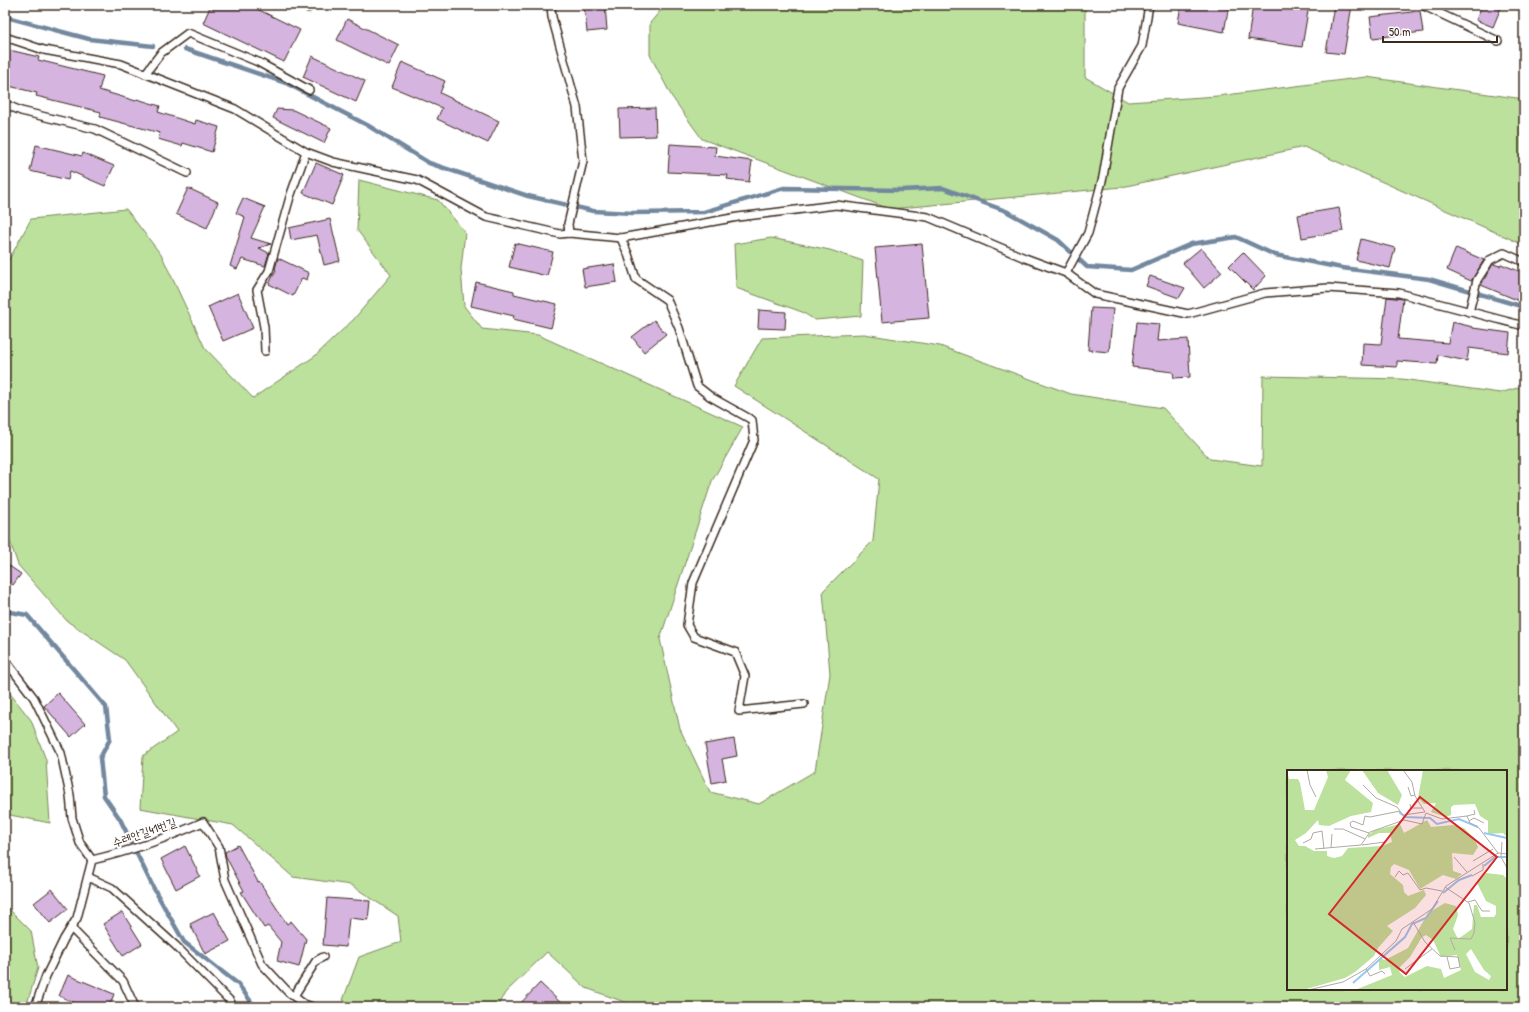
<svg xmlns="http://www.w3.org/2000/svg" width="1529" height="1012" font-family="'Patrick Hand','Poor Story',sans-serif">
  <style>
    .green { fill: #bce19c; stroke: #7c865d; fill-rule: evenodd }
    .lines { fill: none; stroke-linecap: round; stroke-linejoin: round }
    .stream { stroke: #73889e; stroke-width: 4.5 }
    .building { fill: #d5b4df; stroke: #3b2a1e }
    .service-casing { stroke: #3b2a1e; stroke-width: 10 }
    .service { stroke: #fff; stroke-width: 7 }
    .labels { text-anchor: middle; dominant-baseline: central; stroke-width: 4; stroke-linejoin: round; paint-order: stroke }
    .street-label { font-size: 12px; fill: #3b2a1e; stroke: #fff }
    .inset-river { fill: none; stroke: #99c7f4; stroke-width: 2 }
    .inset-road { fill: none; stroke: #b1aaa5; stroke-width: 1 }
    .view { fill: #d62828; fill-opacity: 0.15; stroke: #d62828; stroke-width: 2 }
    .inset-edge { fill: none; stroke: #3b2a1e; stroke-width: 2 }
  </style>
  <rect width="100%" height="100%" fill="#fff"/>
  <filter id="ink" filterUnits="userSpaceOnUse"><feTurbulence type="fractalNoise" baseFrequency=".025" numOctaves="2"/><feDisplacementMap in="SourceGraphic" scale="8" xChannelSelector="R" yChannelSelector="G"/><feConvolveMatrix kernelMatrix="1 2 1 2 8 2 1 2 1" color-interpolation-filters="sRGB"/></filter>
  <g filter="url(#ink)">
    <g class="green">
      <path d="M 286,5 L 320,5 L 309,13 Z"/>
      <path d="M 665,5 L 1085,5 L 1085,77 L 1128,102 L 1218,96 L 1366,77 L 1524,99 L 1524,245 L 1304,147 L 1122,187 L 890,209 L 702,139 L 672,97 L 650,55 L 650,23 Z"/>
      <path d="M 359,180 L 438,200 L 465,232 L 461,269 L 464,306 L 482,329 L 538,335 L 743,427 L 712,481 L 660,639 L 680,729 L 710,792 L 759,804 L 815,771 L 830,674 L 823,591 L 873,541 L 879,479 L 734,386 L 762,338 L 864,334 L 940,346 L 1071,394 L 1163,408 L 1210,459 L 1262,466 L 1263,376 L 1402,379 L 1500,393 L 1524,386 L 1524,1007 L 638,1007 L 586,988 L 547,952 L 505,993 L 497,1007 L 360,1007 L 343,1000 L 359,957 L 401,942 L 398,916 L 351,885 L 293,877 L 233,825 L 140,808 L 143,756 L 177,732 L 125,660 L 67,621 L 18,565 L 5,527 L 5,267 L 31,219 L 126,209 L 162,256 L 205,348 L 253,398 L 315,356 L 354,319 L 391,275 L 357,230 ZM 1288,771 L 1506,771 L 1506,989 L 1288,989 Z"/>
      <path d="M 771,238 L 830,250 L 863,261 L 861,316 L 815,320 L 802,312 L 736,288 L 734,244 Z"/>
      <path d="M 5,687 L 31,720 L 46,760 L 50,823 L 5,814 Z"/>
      <path d="M 5,905 L 31,931 L 38,968 L 26,1007 L 5,1007 Z"/>
    </g>
    <g class="lines">
      <g class="stream">
        <path d="M 5,13 L 10,18 L 89,39 L 153,46"/>
        <path d="M 185,49 L 286,83 L 367,125 L 429,163 L 528,196 L 593,211 L 632,213 L 704,212 L 784,188 L 902,190 L 943,188 L 1006,211 L 1058,240 L 1087,267 L 1131,270 L 1191,244 L 1236,237 L 1275,255 L 1342,268 L 1429,279 L 1524,307"/>
        <path d="M 5,611 L 27,615 L 106,707 L 110,739 L 100,758 L 104,796 L 120,819 L 153,887 L 184,942 L 238,984 L 255,1007"/>
      </g>
    </g>
    <g class="building">
      <path d="M 211,5 L 249,5 L 300,30 L 284,62 L 203,23 Z"/>
      <path d="M 584,5 L 605,5 L 607,30 L 587,32 Z"/>
      <path d="M 1181,5 L 1229,5 L 1224,32 L 1178,23 Z"/>
      <path d="M 1253,5 L 1309,5 L 1302,47 L 1248,39 Z"/>
      <path d="M 1334,5 L 1352,5 L 1344,54 L 1326,52 Z"/>
      <path d="M 1482,5 L 1502,5 L 1493,27 L 1476,20 Z"/>
      <path d="M 1420,11 L 1423,32 L 1373,38 L 1370,17 Z"/>
      <path d="M 347,19 L 399,45 L 389,66 L 337,40 Z"/>
      <path d="M 5,49 L 39,57 L 38,60 L 103,76 L 99,90 L 136,101 L 137,99 L 160,106 L 158,112 L 195,124 L 196,120 L 219,127 L 212,152 L 183,143 L 182,146 L 158,139 L 160,133 L 100,117 L 101,112 L 36,96 L 37,93 L 5,85 Z"/>
      <path d="M 312,56 L 365,81 L 356,102 L 303,77 Z"/>
      <path d="M 402,62 L 445,81 L 440,93 L 499,121 L 488,143 L 437,119 L 442,108 L 392,87 Z"/>
      <path d="M 655,108 L 656,136 L 620,137 L 619,109 Z"/>
      <path d="M 277,109 L 293,110 L 331,128 L 324,143 L 273,118 Z"/>
      <path d="M 670,144 L 716,147 L 715,156 L 752,161 L 749,182 L 727,179 L 728,175 L 668,172 Z"/>
      <path d="M 36,145 L 82,156 L 83,153 L 114,166 L 105,186 L 70,171 L 68,180 L 30,171 Z"/>
      <path d="M 316,163 L 344,175 L 332,205 L 303,193 Z"/>
      <path d="M 188,188 L 218,202 L 207,228 L 176,214 Z"/>
      <path d="M 243,198 L 265,207 L 251,238 L 271,244 L 259,248 L 269,253 L 265,266 L 242,259 L 237,269 L 230,266 L 245,217 L 236,213 Z"/>
      <path d="M 1339,208 L 1343,231 L 1302,238 L 1298,215 Z"/>
      <path d="M 330,219 L 340,261 L 324,265 L 317,235 L 291,240 L 289,228 Z"/>
      <path d="M 1361,239 L 1395,248 L 1390,268 L 1356,260 Z"/>
      <path d="M 515,243 L 553,252 L 547,276 L 509,267 Z"/>
      <path d="M 922,244 L 929,318 L 882,322 L 875,248 Z"/>
      <path d="M 1201,248 L 1222,272 L 1204,288 L 1183,263 Z"/>
      <path d="M 1456,248 L 1484,260 L 1471,281 L 1447,270 Z"/>
      <path d="M 1243,252 L 1266,276 L 1253,290 L 1229,266 Z"/>
      <path d="M 278,258 L 309,273 L 307,280 L 302,278 L 293,296 L 269,284 L 276,270 L 275,269 Z"/>
      <path d="M 614,264 L 617,282 L 585,287 L 582,269 Z"/>
      <path d="M 1493,264 L 1500,266 L 1501,264 L 1524,273 L 1524,303 L 1481,285 Z"/>
      <path d="M 1150,276 L 1185,288 L 1179,298 L 1146,286 Z"/>
      <path d="M 476,282 L 514,291 L 514,294 L 557,304 L 551,328 L 513,319 L 514,316 L 471,306 Z"/>
      <path d="M 238,293 L 253,328 L 223,341 L 208,307 Z"/>
      <path d="M 1387,297 L 1403,299 L 1398,339 L 1448,343 L 1452,322 L 1473,327 L 1473,328 L 1510,333 L 1508,353 L 1469,348 L 1467,361 L 1438,355 L 1437,364 L 1397,361 L 1397,367 L 1362,365 L 1363,343 L 1381,344 Z"/>
      <path d="M 1091,308 L 1113,309 L 1109,352 L 1088,350 Z"/>
      <path d="M 759,310 L 786,312 L 785,329 L 758,328 Z"/>
      <path d="M 654,320 L 666,334 L 644,352 L 632,337 Z"/>
      <path d="M 1137,322 L 1159,324 L 1157,341 L 1188,339 L 1190,377 L 1174,378 L 1173,372 L 1132,367 Z"/>
      <path d="M 5,563 L 21,574 L 13,585 L 5,580 Z"/>
      <path d="M 58,693 L 85,724 L 71,737 L 44,706 Z"/>
      <path d="M 734,739 L 737,756 L 722,759 L 726,780 L 712,783 L 705,744 Z"/>
      <path d="M 238,845 L 258,882 L 259,881 L 287,924 L 291,921 L 306,939 L 299,967 L 277,961 L 281,942 L 268,926 L 264,928 L 241,892 L 244,891 L 226,857 L 225,852 Z"/>
      <path d="M 185,846 L 200,876 L 176,889 L 161,859 Z"/>
      <path d="M 52,889 L 68,909 L 50,923 L 34,903 Z"/>
      <path d="M 327,898 L 370,901 L 368,920 L 349,918 L 346,947 L 323,945 Z"/>
      <path d="M 122,912 L 142,944 L 123,956 L 103,924 Z"/>
      <path d="M 214,912 L 230,941 L 205,954 L 190,924 Z"/>
      <path d="M 68,975 L 114,994 L 109,1007 L 84,1007 L 59,996 Z"/>
      <path d="M 540,983 L 565,1007 L 517,1007 Z"/>
    </g>
    <g class="lines">
      <defs>
        <g id="service">
          <path d="M 551,5 L 552,17 L 577,107 L 583,161 L 568,224 L 569,233"/>
          <path d="M 1422,5 L 1498,41"/>
          <path d="M 5,37 L 44,50 L 121,64 L 235,109 L 306,152 L 333,162 L 417,180 L 486,217 L 560,234 L 569,233 L 621,238 L 738,217 L 836,205 L 928,217 L 1025,258 L 1066,273 L 1095,294 L 1188,314 L 1265,293 L 1328,288 L 1399,293 L 1524,326"/>
          <path d="M 145,74 L 161,53 L 188,33 L 258,62 L 309,90"/>
          <path d="M 5,104 L 21,111 L 95,129 L 187,173"/>
          <path d="M 621,238 L 628,254 L 636,279 L 667,300 L 679,328 L 697,386 L 711,397 L 752,420 L 754,440 L 693,583 L 687,625 L 694,637 L 735,652 L 745,676 L 739,711 L 804,704"/>
          <path d="M 1066,273 L 1088,233 L 1103,177 L 1118,88 L 1142,46 L 1149,5"/>
          <path d="M 1469,312 L 1477,280 L 1490,260 L 1504,253 L 1524,262"/>
          <path d="M 265,351 L 264,327 L 257,290 L 269,271 L 290,197 L 306,152"/>
          <path d="M 5,660 L 34,698 L 61,753 L 70,795 L 72,818 L 80,843 L 92,860 C 131,851 167,838 203,822 L 219,847 L 225,880 L 262,964 L 289,993 L 304,1004 L 312,1007"/>
          <path d="M 88,877 L 112,888 L 176,946 L 230,1001 L 233,1007"/>
          <path d="M 71,928 L 123,981 L 135,1007"/>
          <path d="M 294,996 L 316,961 L 323,957"/>
          <path d="M 35,1007 L 46,976 L 64,939 L 77,918 L 92,860"/>
        </g>
      </defs>
      <use href="#service" class="service-casing"/>
      <use href="#service" class="service"/>
    </g>
  </g>
  <g class="labels">
    <g class="street-label">
      <text transform="translate(144 832) rotate(-19)">수레안길41번길</text>
    </g>
  </g>
  <g transform="translate(1287 770)">
    <rect width="220" height="220" fill="#fff"/>
    <path d="M 0,0 L 2,9 L 11,9 L 13,13 L 18,40 L 27,40 L 41,7 L 39,0 L 64,0 L 58,10 L 86,33 L 84,42 L 64,46 L 42,56 L 32,55 L 31,50 L 19,63 L 8,70 L 12,76 L 18,76 L 27,81 L 40,81 L 40,86 L 47,88 L 55,86 L 61,78 L 95,76 L 105,72 L 103,63 L 92,63 L 81,68 L 81,65 L 88,60 L 113,54 L 117,63 L 140,50 L 144,57 L 166,55 L 177,58 L 187,68 L 191,77 L 186,85 L 165,83 L 166,101 L 175,104 L 169,109 L 156,105 L 133,119 L 122,100 L 107,94 L 104,97 L 103,104 L 116,115 L 117,122 L 121,126 L 137,120 L 139,125 L 128,138 L 100,156 L 106,161 L 91,178 L 87,186 L 68,202 L 58,208 L 16,220 L 0,220 ZM 75,0 L 100,0 L 115,25 L 111,35 L 91,23 ZM 136,0 L 220,0 L 220,67 L 216,63 L 201,64 L 201,51 L 193,46 L 188,34 L 167,35 L 164,37 L 164,45 L 159,47 L 144,42 L 149,33 L 137,34 L 131,28 ZM 199,103 L 216,105 L 220,109 L 220,220 L 68,220 L 105,205 L 103,197 L 92,200 L 92,188 L 98,190 L 121,178 L 141,143 L 158,133 L 169,136 L 171,145 L 166,159 L 171,169 L 185,159 L 187,135 L 190,135 L 194,147 L 207,147 L 209,144 L 209,136 L 199,131 L 190,113 ZM 139,165 L 146,170 L 154,187 L 170,185 L 174,200 L 157,208 L 154,199 L 140,196 L 118,207 L 113,203 L 112,198 L 123,187 L 135,167 ZM 184,179 L 197,200 L 204,206 L 202,210 L 188,202 L 179,184 Z" fill="#bce19c" fill-rule="evenodd"/>
    <path class="inset-river" d="M 112,42 L 118,47 L 143,48 L 150,54 L 172,49 L 191,57M 197,63 L 220,68M 197,96 L 208,87 L 220,87M 156,123 L 172,110 L 185,105M 66,213 L 118,167 L 125,154 L 139,148 L 151,131"/>
    <path class="inset-road" d="M 20,0 L 23,15 L 29,27M 116,0 L 125,12 L 128,26 L 138,42M 76,15 L 89,28 L 110,37 L 116,45 L 138,42M 121,17 L 124,26 L 128,25M 123,34 L 124,38 L 135,38M 180,46 L 188,44 L 187,40M 182,51 L 187,48 L 197,53M 47,59 L 56,59 L 78,69M 82,63 L 64,57 L 63,53 L 66,51 L 76,55 L 78,46 L 83,47 L 113,41M 215,72 L 214,87 L 220,98 L 220,105M 16,73 L 24,69 L 26,63 L 35,61 L 37,79M 75,75 L 98,72M 44,78 L 45,64M 28,79 L 74,75 L 83,62 L 117,50 L 135,54 L 139,43 L 155,49 L 180,46 L 183,53 L 192,58 L 211,83M 167,87 L 180,102M 186,91 L 206,79M 185,106 L 196,100 L 196,94M 108,107 L 112,101 L 116,105 L 121,103 L 133,120 L 139,118 L 155,121M 158,117 L 182,133 L 188,153 L 187,163 L 184,169 L 163,168 L 168,180M 181,132 L 188,130 L 195,141 L 203,141M 126,152 L 138,172 L 153,186 L 171,187 L 173,197 L 163,199 L 160,187M 79,199 L 83,206 L 95,201 L 98,204M 118,199 L 145,179M 21,220 L 56,212 L 79,199 L 109,171 L 115,159 L 145,139 L 159,116 L 211,83 L 220,84"/>
    <path class="view" d="M 133,27 L 210,87 L 119,204 L 42,144 Z"/>
    <rect width="220" height="220" class="inset-edge"/>
  </g>
  <rect width="1529" height="1012" fill="none" stroke="#fff" stroke-width="20"/>
  <rect x="10" y="10" width="1509" height="992" fill="none" stroke="#3b2a1e" stroke-width="1.5" filter="url(#ink)"/>
  <path d="M1383 36v6h114v-6" fill="none" stroke="#3b2a1e" stroke-width="2"/>
  <text x="1389" y="36" font-size="12" fill="#3b2a1e" stroke="#ffffff" stroke-width="3" paint-order="stroke">50 m</text>
</svg>
